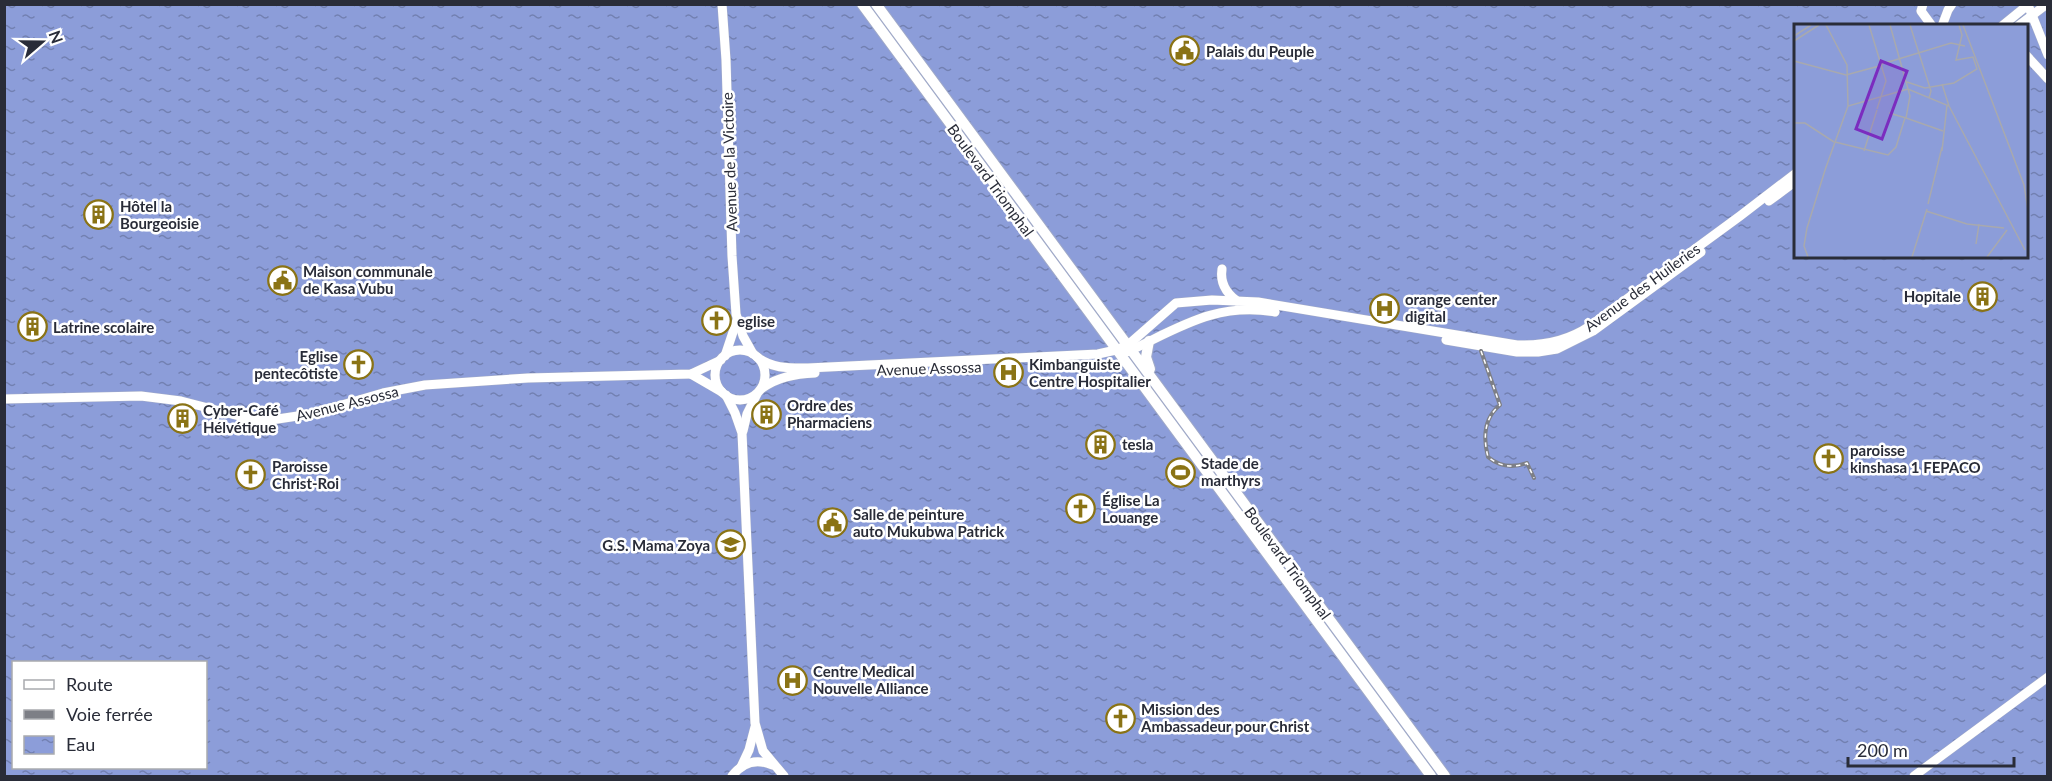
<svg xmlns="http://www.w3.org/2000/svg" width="2052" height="781" font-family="Lato,sans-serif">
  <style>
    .water { fill: url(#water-ripples); fill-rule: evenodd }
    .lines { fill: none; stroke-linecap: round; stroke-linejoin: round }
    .major-casing { stroke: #a1aac8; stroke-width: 10 }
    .highway-casing { stroke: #a1aac8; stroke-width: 12 }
    .major { stroke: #fff; stroke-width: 9 }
    .highway { stroke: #fff; stroke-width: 10 }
    .rail-casing { stroke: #7d7f86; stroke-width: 4 }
    .rail { stroke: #fff; stroke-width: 1.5; stroke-dasharray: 4.5; stroke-linecap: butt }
    .labels { text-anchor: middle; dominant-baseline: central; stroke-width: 5; stroke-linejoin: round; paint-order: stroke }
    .poi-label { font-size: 15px; font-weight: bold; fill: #292c38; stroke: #fff; text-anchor: start }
    .street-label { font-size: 15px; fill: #292c38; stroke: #fff }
    .inset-road { fill: none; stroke: #a8a9ae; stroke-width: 1.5 }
    .view { fill: #7b2cbf; fill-opacity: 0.15; stroke: #7b2cbf; stroke-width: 3 }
    .inset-edge { fill: none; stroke: #292c38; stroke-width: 3 }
  </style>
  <defs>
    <pattern id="water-ripples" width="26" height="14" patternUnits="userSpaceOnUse" patternTransform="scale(1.5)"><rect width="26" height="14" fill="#8c9dd9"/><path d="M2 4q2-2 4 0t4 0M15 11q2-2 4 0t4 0" fill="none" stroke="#7280b1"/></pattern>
  </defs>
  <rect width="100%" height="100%" fill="#fcfcfc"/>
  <path class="water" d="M 5,5 L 2047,5 L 2047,776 L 5,776 ZM 1796,26 L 2026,26 L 2026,256 L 1796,256 ZM 14,662 L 206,662 L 206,768 L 14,768 Z"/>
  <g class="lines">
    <defs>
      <g id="major">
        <path d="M 722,4 L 726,60 L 732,256 L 736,314 L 743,336 L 753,354"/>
        <path d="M 1923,4 L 1921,11 L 1932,26"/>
        <path d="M 2028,5 L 2048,55"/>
        <path d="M 1942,26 L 1948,10 L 1952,4"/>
        <path d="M 2002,26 L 2029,4"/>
        <path d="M 2018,26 L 2047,4"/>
        <path d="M 2026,55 L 2048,79"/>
        <path d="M 1769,201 L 1796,181"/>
        <path d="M 1222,269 C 1220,282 1226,293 1237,301"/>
        <path d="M 1446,340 L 1517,352 L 1538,352 L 1557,349 L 1593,331 L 1701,252"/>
        <circle cx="740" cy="375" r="25"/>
        <path d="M 1127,352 C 1179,328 1215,302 1275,312"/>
        <path d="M 725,356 L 737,320"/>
        <path d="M 757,357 C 772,369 790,368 808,368 L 1098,354 L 1116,350 L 1128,345 L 1176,303 L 1212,300 L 1258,302 L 1517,345 C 1543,346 1568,341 1590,326 L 1740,216 L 1796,173"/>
        <path d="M 691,374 L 722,392"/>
        <path d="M 761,389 C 777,377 795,374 815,373"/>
        <path d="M 726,395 L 735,413 L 742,433 L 755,723 L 763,751 L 784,776"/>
        <path d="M 4,399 L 141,396 L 181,401 L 247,418 L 271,420 L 311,414 L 383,393 L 425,385 L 528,378 L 691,374 L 721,360"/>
        <path d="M 743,431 L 747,414 L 757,394"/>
        <path d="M 741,767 L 749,750 L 755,727"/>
        <path d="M 732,776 C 742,763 756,758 772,765"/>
        <path d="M 1914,776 L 2048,677"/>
      </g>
      <g id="highway">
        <path d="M 862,4 L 1431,776"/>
        <path d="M 876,4 L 1445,776"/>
        <path d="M 1149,341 L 1146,357 L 1150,369"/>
      </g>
    </defs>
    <use href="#major" class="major-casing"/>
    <use href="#highway" class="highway-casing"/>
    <use href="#major" class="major"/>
    <use href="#highway" class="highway"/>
    <defs>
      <path id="rail" d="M 1481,351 L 1500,405 C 1484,418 1483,438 1488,457 C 1500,467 1513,468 1527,463 L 1534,478"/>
    </defs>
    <use href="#rail" class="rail-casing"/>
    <use href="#rail" class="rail"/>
  </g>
  <defs>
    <symbol id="civic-ring" viewBox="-11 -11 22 22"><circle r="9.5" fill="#fff" stroke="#8a7315" stroke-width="1.5"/><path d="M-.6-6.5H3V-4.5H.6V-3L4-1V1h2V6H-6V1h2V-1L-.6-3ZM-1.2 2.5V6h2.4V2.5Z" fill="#8a7315"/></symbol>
    <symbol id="building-ring" viewBox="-11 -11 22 22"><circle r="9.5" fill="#fff" stroke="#8a7315" stroke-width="1.5"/><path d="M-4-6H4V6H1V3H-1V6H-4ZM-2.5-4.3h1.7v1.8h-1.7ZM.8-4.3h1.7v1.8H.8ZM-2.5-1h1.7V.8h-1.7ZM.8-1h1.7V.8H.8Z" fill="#8a7315"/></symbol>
    <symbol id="hospital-ring" viewBox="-11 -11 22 22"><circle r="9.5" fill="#fff" stroke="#8a7315" stroke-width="1.5"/><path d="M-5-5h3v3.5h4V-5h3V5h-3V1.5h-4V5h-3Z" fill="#8a7315"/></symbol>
    <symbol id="church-ring" viewBox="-11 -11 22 22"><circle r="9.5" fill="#fff" stroke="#8a7315" stroke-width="1.5"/><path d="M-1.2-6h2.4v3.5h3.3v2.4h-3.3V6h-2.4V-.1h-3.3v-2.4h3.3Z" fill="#8a7315"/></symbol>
    <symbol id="stadium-ring" viewBox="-11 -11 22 22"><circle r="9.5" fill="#fff" stroke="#8a7315" stroke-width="1.5"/><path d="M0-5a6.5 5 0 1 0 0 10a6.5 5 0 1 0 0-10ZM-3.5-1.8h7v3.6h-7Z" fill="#8a7315"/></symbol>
    <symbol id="school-ring" viewBox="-11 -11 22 22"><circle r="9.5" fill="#fff" stroke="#8a7315" stroke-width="1.5"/><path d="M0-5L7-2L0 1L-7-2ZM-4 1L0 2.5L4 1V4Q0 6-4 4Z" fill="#8a7315"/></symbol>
  </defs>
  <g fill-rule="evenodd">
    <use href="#civic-ring" x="1168" y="34" width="33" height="33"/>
    <use href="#building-ring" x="82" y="198" width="33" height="33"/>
    <use href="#civic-ring" x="266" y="264" width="33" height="33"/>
    <use href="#building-ring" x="1966" y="280" width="33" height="33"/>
    <use href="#hospital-ring" x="1368" y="292" width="33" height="33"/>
    <use href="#church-ring" x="700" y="304" width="33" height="33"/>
    <use href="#building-ring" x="16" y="310" width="33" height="33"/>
    <use href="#church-ring" x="342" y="348" width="33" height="33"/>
    <use href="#hospital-ring" x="992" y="356" width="33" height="33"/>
    <use href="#building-ring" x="750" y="398" width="33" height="33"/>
    <use href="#building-ring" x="166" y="402" width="33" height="33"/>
    <use href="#building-ring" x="1084" y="428" width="33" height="33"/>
    <use href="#church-ring" x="1812" y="442" width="33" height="33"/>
    <use href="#stadium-ring" x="1164" y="456" width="33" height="33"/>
    <use href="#church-ring" x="234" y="458" width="33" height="33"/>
    <use href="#church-ring" x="1064" y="492" width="33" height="33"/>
    <use href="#civic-ring" x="816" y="506" width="33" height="33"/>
    <use href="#school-ring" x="714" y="528" width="33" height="33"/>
    <use href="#hospital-ring" x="776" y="664" width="33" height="33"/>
    <use href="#church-ring" x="1104" y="702" width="33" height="33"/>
  </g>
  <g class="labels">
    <g class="poi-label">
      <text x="1206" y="51">Palais du Peuple</text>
      <text x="120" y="206">Hôtel la<tspan x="120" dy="17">Bourgeoisie</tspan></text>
      <text x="303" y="271">Maison communale<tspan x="303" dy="17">de Kasa Vubu</tspan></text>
      <text x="1961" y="296" text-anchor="end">Hopitale</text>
      <text x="1405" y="299">orange center<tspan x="1405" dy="17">digital</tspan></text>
      <text x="737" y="321">eglise</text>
      <text x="53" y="327">Latrine scolaire</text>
      <text x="338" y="356" text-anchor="end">Eglise<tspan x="338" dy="17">pentecôtiste</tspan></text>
      <text x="1029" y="364">Kimbanguiste<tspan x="1029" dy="17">Centre Hospitalier</tspan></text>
      <text x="787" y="405">Ordre des<tspan x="787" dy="17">Pharmaciens</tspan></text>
      <text x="203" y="410">Cyber-Café<tspan x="203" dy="17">Hélvétique</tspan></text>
      <text x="1122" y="444">tesla</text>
      <text x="1850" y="450">paroisse<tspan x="1850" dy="17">kinshasa 1 FEPACO</tspan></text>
      <text x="1201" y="463">Stade de<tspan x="1201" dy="17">marthyrs</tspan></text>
      <text x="272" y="466">Paroisse<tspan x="272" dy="17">Christ-Roi</tspan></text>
      <text x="1102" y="500">Église La<tspan x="1102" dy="17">Louange</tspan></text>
      <text x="853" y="514">Salle de peinture<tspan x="853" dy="17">auto Mukubwa Patrick</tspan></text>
      <text x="710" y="545" text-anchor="end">G.S. Mama Zoya</text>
      <text x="813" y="671">Centre Medical<tspan x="813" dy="17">Nouvelle Alliance</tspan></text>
      <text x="1141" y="709">Mission des<tspan x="1141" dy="17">Ambassadeur pour Christ</tspan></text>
    </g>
    <g class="street-label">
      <text transform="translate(729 162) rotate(-92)">Avenue de la Victoire</text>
      <text transform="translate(991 180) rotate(54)">Boulevard Triomphal</text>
      <text transform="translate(1642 287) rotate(-36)">Avenue des Huileries</text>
      <text transform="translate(929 368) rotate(-2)">Avenue Assossa</text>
      <text transform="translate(347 403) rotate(-14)">Avenue Assossa</text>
      <text transform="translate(1288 563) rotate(54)">Boulevard Triomphal</text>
    </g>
  </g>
  <g transform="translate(1794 24)">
    <rect width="234" height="234" fill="#fcfcfc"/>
    <path d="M 0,1 L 234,1 L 234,233 L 0,233 Z" fill="#8c9dd9"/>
    <path class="inset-road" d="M 32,1 L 53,41 L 54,82M 75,1 L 92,57 L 83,85M 116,1 L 137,67 L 135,74M 169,1 L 230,161 L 234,186M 0,12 L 17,1M 0,17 L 25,1M 0,37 L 52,51 L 85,42 L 87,37M 88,40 L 157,19 L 171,22M 113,58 L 131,64 L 160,59 L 183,45 L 179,33 L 162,36 L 168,11 L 165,1M 148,60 L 155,82M 95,89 L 112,94 L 116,72 L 96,1M 112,94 L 149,107M 0,99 L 11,99 L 40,118M 41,118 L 94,131 L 102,123 L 111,94M 70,127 L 83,86M 148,127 L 153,81M 31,146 L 54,82 L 114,65 L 155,82 L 231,226M 134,180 L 148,123M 132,187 L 173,200 L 210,204M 182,220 L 185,200M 14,233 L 10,222 L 13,204 L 32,143M 118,233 L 133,185M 193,233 L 213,206"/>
    <path class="view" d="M 87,37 L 113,47 L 88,115 L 62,105 Z"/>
    <rect width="234" height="234" class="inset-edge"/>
  </g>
  <rect width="2052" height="781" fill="none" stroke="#292c38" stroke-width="12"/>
  <rect x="12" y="661" width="195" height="108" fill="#ffffff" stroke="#a9abaf" stroke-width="1.5"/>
  <rect x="24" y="680" width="30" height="9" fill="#ffffff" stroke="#a9abaf" stroke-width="1.5"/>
  <text x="66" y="691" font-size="18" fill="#292c38">Route</text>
  <rect x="24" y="710" width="30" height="9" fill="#7d7f86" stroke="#a9abaf" stroke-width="1.5"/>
  <text x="66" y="721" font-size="18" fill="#292c38">Voie ferrée</text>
  <rect x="24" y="736" width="30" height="18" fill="url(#water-ripples)" stroke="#a9abaf" stroke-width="1.5"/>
  <text x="66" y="751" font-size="18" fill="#292c38">Eau</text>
  <g transform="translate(42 42) rotate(70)" stroke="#ffffff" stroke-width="4.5" paint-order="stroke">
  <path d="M0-4.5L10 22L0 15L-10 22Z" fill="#292c38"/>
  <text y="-9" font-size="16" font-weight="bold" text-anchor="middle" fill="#292c38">N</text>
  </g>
  <path d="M1848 757v9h166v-9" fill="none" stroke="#292c38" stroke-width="3"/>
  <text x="1857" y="757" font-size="18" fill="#292c38" stroke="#ffffff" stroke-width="4.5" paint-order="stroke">200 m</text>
</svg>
